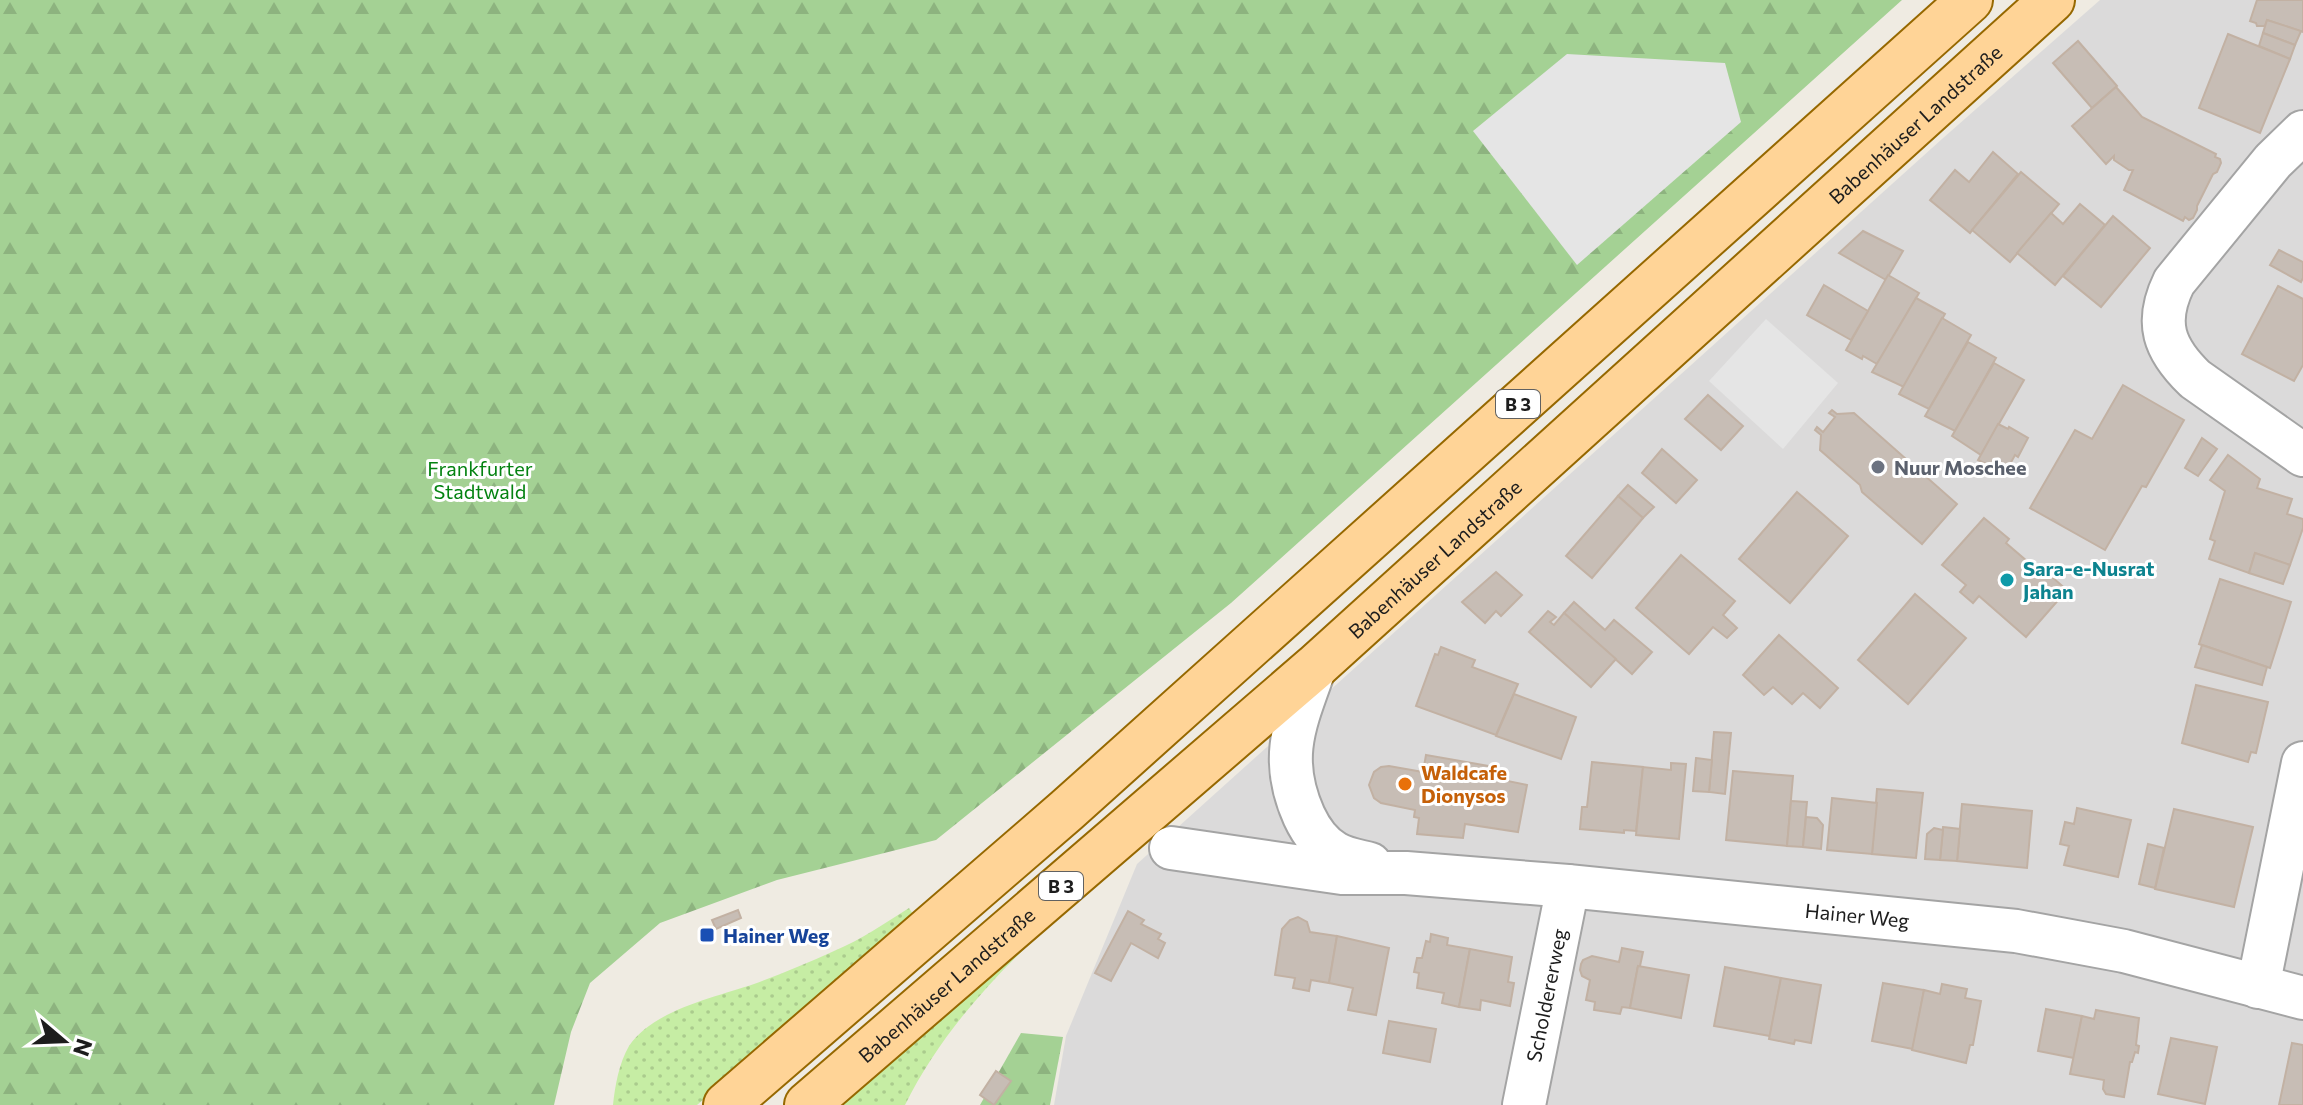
<svg xmlns="http://www.w3.org/2000/svg" width="2303" height="1105" font-family="Commissioner,sans-serif">
  <style>
    .residential { fill: #dbdada }
    .grass { fill: url(#grass-dots) }
    .forest { fill: url(#forest-firs) }
    .parking { fill: #e5e5e5 }
    .building { fill: #c7bdb5; stroke: #c2b1a3; stroke-width: 2 }
    .lines { fill: none; stroke-linecap: round; stroke-linejoin: round }
    .street-casing { stroke: #a4a4a4; stroke-width: 46 }
    .primary-casing { stroke: #966800; stroke-width: 48 }
    .street { stroke: #fff; stroke-width: 42 }
    .primary { stroke: #ffd497; stroke-width: 44 }
    .worship-dot { fill: #6b7280; stroke: #fff; stroke-width: 3 }
    .culture-dot { fill: #0f9aa8; stroke: #fff; stroke-width: 3 }
    .food-dot { fill: #e8710a; stroke: #fff; stroke-width: 3 }
    .transit-dot { fill: #1a4fb4; stroke: #fff; stroke-width: 3 }
    .labels { text-anchor: middle; dominant-baseline: central; stroke-width: 6; stroke-linejoin: round; paint-order: stroke }
    .shield { fill: #fff; stroke: #616161; stroke-width: 2 }
    .shield-label { font-size: 18px; font-weight: bold; fill: #1d1d1d }
    .street-label { font-size: 20px; fill: #1d1d1d; stroke: #fff }
    .worship-label { font-size: 20px; font-weight: bold; fill: #5b616d; stroke: #fff; text-anchor: start }
    .park-label { font-size: 20px; fill: #048211; stroke: #fff }
    .culture-label { font-size: 20px; font-weight: bold; fill: #0d838f; stroke: #fff; text-anchor: start }
    .food-label { font-size: 20px; font-weight: bold; fill: #c56008; stroke: #fff; text-anchor: start }
    .transit-label { font-size: 20px; font-weight: bold; fill: #164399; stroke: #fff; text-anchor: start }
  </style>
  <defs>
    <pattern id="grass-dots" width="8" height="8" patternUnits="userSpaceOnUse" patternTransform="scale(2)"><rect width="8" height="8" fill="#c6eda4"/><path d="M2 2h.1M6 6h.1" fill="none" stroke="#aacb8d" stroke-width="1.8" stroke-linecap="round"/></pattern>
    <pattern id="forest-firs" width="22" height="20" patternUnits="userSpaceOnUse" patternTransform="scale(2)"><rect width="22" height="20" fill="#a4d194"/><path d="M5 1l3.5 6h-7zM16 11l3.5 6h-7z" fill="#8db37f"/></pattern>
  </defs>
  <rect width="100%" height="100%" fill="#efebe2"/>
  <path class="residential" d="M 2100,0 L 2303,0 L 2303,1105 L 1054,1105 L 1066,1036 L 1137,864 L 1942,139 Z"/>
  <g class="grass">
    <path d="M 909,908 L 915,917 L 697,1105 L 613,1105 C 615,1086 619,1063 629,1046 C 653,1010 716,997 754,984 C 781,974 808,963 834,951 C 861,940 885,923 909,908 Z"/>
    <path d="M 1039,924 L 1043,931 C 989,981 938,1038 905,1105 L 830,1105 Z"/>
  </g>
  <g class="forest">
    <path d="M 0,0 L 1902,0 L 1231,603 L 936,840 L 777,880 L 660,923 L 590,983 L 571,1032 L 554,1105 L 0,1105 Z"/>
    <path d="M 1021,1033 L 1063,1037 L 1050,1105 L 980,1105 Z"/>
  </g>
  <g class="parking">
    <path d="M 1567,54 L 1725,63 L 1741,122 L 1577,265 L 1473,131 Z"/>
    <path d="M 1766,319 L 1838,383 L 1783,449 L 1709,381 Z"/>
  </g>
  <g class="building">
    <path d="M 2257,0 L 2303,0 L 2303,32 L 2267,20 L 2265,26 L 2257,26 L 2256,23 L 2250,21 Z"/>
    <path d="M 2267,20 L 2301,31 L 2295,45 L 2263,33 Z"/>
    <path d="M 2263,33 L 2295,45 L 2290,59 L 2259,46 Z"/>
    <path d="M 2228,34 L 2290,59 L 2260,133 L 2199,108 Z"/>
    <path d="M 2078,41 L 2117,86 L 2092,108 L 2053,63 Z"/>
    <path d="M 2116,87 L 2142,117 L 2216,154 L 2215,157 L 2220,159 L 2221,163 L 2217,172 L 2213,174 L 2197,206 L 2197,210 L 2193,218 L 2189,220 L 2185,217 L 2183,221 L 2124,190 L 2133,170 L 2129,170 L 2114,160 L 2114,156 L 2106,164 L 2072,126 Z"/>
    <path d="M 1993,152 L 2018,174 L 1970,233 L 1930,200 L 1955,170 L 1969,182 Z"/>
    <path d="M 2021,172 L 2059,204 L 2010,262 L 1972,230 Z"/>
    <path d="M 2080,204 L 2105,225 L 2055,285 L 2017,253 L 2051,213 L 2063,224 Z"/>
    <path d="M 2113,216 L 2150,248 L 2101,307 L 2063,276 Z"/>
    <path d="M 1863,231 L 1903,251 L 1886,280 L 1839,253 Z"/>
    <path d="M 2279,250 L 2303,262 L 2303,278 L 2301,282 L 2270,265 Z"/>
    <path d="M 1888,275 L 1919,293 L 1877,364 L 1863,356 L 1862,359 L 1846,350 Z"/>
    <path d="M 1824,285 L 1868,311 L 1851,340 L 1807,315 Z"/>
    <path d="M 2278,286 L 2303,299 L 2303,365 L 2294,381 L 2242,354 Z"/>
    <path d="M 1916,298 L 1945,314 L 1904,387 L 1872,372 Z"/>
    <path d="M 1942,318 L 1971,335 L 1929,409 L 1899,394 Z"/>
    <path d="M 1968,342 L 1996,358 L 1955,431 L 1925,416 Z"/>
    <path d="M 1994,363 L 2024,380 L 1981,455 L 1952,436 Z"/>
    <path d="M 2123,385 L 2184,420 L 2146,487 L 2142,486 L 2105,550 L 2030,508 L 2075,430 L 2092,439 Z"/>
    <path d="M 1708,395 L 1743,426 L 1721,450 L 1685,419 Z"/>
    <path d="M 1832,410 L 1837,414 L 1854,413 L 1957,504 L 1922,544 L 1862,492 L 1860,485 L 1820,450 L 1821,435 L 1815,430 L 1817,427 L 1823,432 L 1835,417 L 1829,413 Z"/>
    <path d="M 1998,424 L 2008,429 L 2009,427 L 2028,438 L 2018,457 L 2015,455 L 2003,477 L 1989,470 L 1990,466 L 1978,460 Z"/>
    <path d="M 2202,438 L 2217,449 L 2198,476 L 2185,468 Z"/>
    <path d="M 1662,449 L 1697,480 L 1676,503 L 1642,473 Z"/>
    <path d="M 2228,455 L 2260,479 L 2257,488 L 2292,499 L 2287,514 L 2303,519 L 2303,528 L 2290,565 L 2255,553 L 2249,573 L 2209,559 L 2215,541 L 2210,539 L 2225,491 L 2210,480 Z"/>
    <path d="M 1628,485 L 1654,507 L 1643,518 L 1618,496 Z"/>
    <path d="M 1797,492 L 1848,536 L 1790,603 L 1739,559 Z"/>
    <path d="M 1618,496 L 1643,518 L 1592,578 L 1566,556 Z"/>
    <path d="M 1984,518 L 2009,539 L 2006,543 L 2042,574 L 2044,570 L 2067,590 L 2026,637 L 1979,596 L 1973,603 L 1960,592 L 1966,585 L 1942,565 Z"/>
    <path d="M 2255,553 L 2290,565 L 2283,584 L 2249,573 Z"/>
    <path d="M 1681,555 L 1735,601 L 1723,615 L 1737,628 L 1727,638 L 1713,627 L 1689,654 L 1636,608 Z"/>
    <path d="M 1496,572 L 1522,595 L 1501,616 L 1496,611 L 1485,623 L 1462,602 Z"/>
    <path d="M 2220,579 L 2291,602 L 2270,668 L 2199,644 Z"/>
    <path d="M 1915,594 L 1966,638 L 1908,704 L 1858,660 Z"/>
    <path d="M 1574,602 L 1605,630 L 1614,620 L 1652,652 L 1632,674 L 1564,613 Z"/>
    <path d="M 1548,611 L 1556,617 L 1550,622 L 1554,625 L 1564,613 L 1616,659 L 1591,687 L 1529,632 Z"/>
    <path d="M 1779,635 L 1838,688 L 1820,708 L 1803,693 L 1792,704 L 1773,687 L 1764,695 L 1743,675 Z"/>
    <path d="M 2202,645 L 2267,667 L 2262,685 L 2195,667 Z"/>
    <path d="M 1441,647 L 1475,660 L 1472,667 L 1518,684 L 1496,735 L 1416,706 L 1435,654 L 1438,655 Z"/>
    <path d="M 2196,685 L 2268,702 L 2256,753 L 2251,752 L 2248,762 L 2182,743 Z"/>
    <path d="M 1514,694 L 1576,717 L 1561,759 L 1496,736 Z"/>
    <path d="M 1714,732 L 1731,733 L 1725,794 L 1709,792 Z"/>
    <path d="M 1426,755 L 1489,766 L 1488,777 L 1527,785 L 1518,832 L 1465,824 L 1463,838 L 1417,834 L 1419,818 L 1414,817 L 1415,810 L 1381,803 L 1374,798 L 1369,785 L 1374,772 L 1381,767 L 1389,766 L 1423,772 Z"/>
    <path d="M 1696,758 L 1712,760 L 1709,792 L 1693,791 Z"/>
    <path d="M 1592,762 L 1643,767 L 1636,831 L 1624,830 L 1624,833 L 1580,829 L 1582,807 L 1587,807 Z"/>
    <path d="M 1671,763 L 1686,764 L 1679,839 L 1636,835 L 1643,767 L 1671,770 Z"/>
    <path d="M 1733,771 L 1793,776 L 1787,846 L 1726,840 Z"/>
    <path d="M 1877,789 L 1923,793 L 1916,858 L 1872,854 Z"/>
    <path d="M 1832,798 L 1877,803 L 1872,854 L 1827,850 Z"/>
    <path d="M 1791,801 L 1807,802 L 1803,847 L 1787,846 Z"/>
    <path d="M 1962,804 L 2032,811 L 2027,868 L 1957,861 Z"/>
    <path d="M 2077,808 L 2131,820 L 2118,877 L 2064,865 L 2069,846 L 2060,844 L 2065,822 L 2074,824 Z"/>
    <path d="M 2174,809 L 2253,827 L 2234,907 L 2155,889 Z"/>
    <path d="M 1806,817 L 1817,818 L 1823,825 L 1821,849 L 1803,847 Z"/>
    <path d="M 1943,827 L 1960,829 L 1957,861 L 1940,860 Z"/>
    <path d="M 1934,828 L 1943,830 L 1940,860 L 1925,859 L 1927,834 Z"/>
    <path d="M 2148,844 L 2164,848 L 2155,888 L 2139,884 Z"/>
    <path d="M 738,910 L 741,918 L 716,929 L 712,920 Z"/>
    <path d="M 1128,911 L 1144,920 L 1141,924 L 1161,934 L 1158,939 L 1165,943 L 1158,958 L 1131,943 L 1111,981 L 1095,973 Z"/>
    <path d="M 1298,917 L 1307,922 L 1310,932 L 1337,936 L 1329,983 L 1311,980 L 1309,991 L 1293,988 L 1295,978 L 1275,975 L 1282,929 L 1290,920 Z"/>
    <path d="M 1431,934 L 1448,938 L 1447,945 L 1470,949 L 1459,1007 L 1442,1003 L 1444,993 L 1417,988 L 1419,973 L 1414,972 L 1417,958 L 1422,958 L 1426,941 L 1430,942 Z"/>
    <path d="M 1337,936 L 1389,948 L 1376,1015 L 1348,1010 L 1353,988 L 1329,983 Z"/>
    <path d="M 1622,948 L 1643,952 L 1640,966 L 1638,966 L 1630,1008 L 1622,1007 L 1620,1014 L 1594,1010 L 1595,1002 L 1586,1000 L 1590,980 L 1582,976 L 1580,970 L 1581,964 L 1583,960 L 1592,956 L 1619,962 Z"/>
    <path d="M 1470,949 L 1512,957 L 1508,982 L 1514,983 L 1510,1006 L 1481,1000 L 1480,1010 L 1459,1007 Z"/>
    <path d="M 1638,966 L 1689,975 L 1681,1018 L 1630,1008 Z"/>
    <path d="M 1725,967 L 1781,978 L 1770,1036 L 1714,1026 Z"/>
    <path d="M 1781,978 L 1821,985 L 1811,1043 L 1795,1040 L 1794,1044 L 1769,1039 Z"/>
    <path d="M 1883,983 L 1924,990 L 1913,1049 L 1872,1041 Z"/>
    <path d="M 1942,984 L 1967,989 L 1965,998 L 1981,1001 L 1973,1045 L 1970,1045 L 1966,1063 L 1912,1050 L 1924,990 L 1940,994 Z"/>
    <path d="M 2046,1009 L 2082,1016 L 2074,1058 L 2038,1051 Z"/>
    <path d="M 2096,1010 L 2139,1018 L 2136,1045 L 2139,1046 L 2138,1053 L 2135,1052 L 2132,1062 L 2130,1062 L 2124,1097 L 2106,1094 L 2103,1089 L 2104,1080 L 2070,1074 L 2082,1016 L 2094,1019 Z"/>
    <path d="M 1389,1021 L 1436,1029 L 1430,1062 L 1383,1053 Z"/>
    <path d="M 2171,1038 L 2217,1047 L 2205,1104 L 2158,1094 Z"/>
    <path d="M 2292,1043 L 2303,1045 L 2303,1105 L 2279,1105 Z"/>
    <path d="M 996,1071 L 1011,1081 L 994,1105 L 980,1095 Z"/>
  </g>
  <g class="lines">
    <defs>
      <g id="street">
        <path d="M 2303,132 L 2273,161 L 2174,282 C 2154,323 2164,349 2195,379 L 2303,455"/>
        <path d="M 1315,667 C 1295,723 1278,758 1304,816 C 1311,831 1321,845 1335,853 C 1345,859 1359,861 1370,864"/>
        <path id="s1" d="M 1171,848 L 1342,873 L 1406,873 L 1568,886 L 2016,931 L 2124,951 L 2303,998"/>
        <path d="M 2258,987 L 2303,763"/>
        <path id="s2" d="M 1524,1105 L 1568,886"/>
      </g>
      <g id="primary">
        <path d="M 726,1105 L 1067,810 L 1970,0"/>
        <path id="s3" d="M 807,1105 L 1315,667 L 2052,0"/>
      </g>
    </defs>
    <use href="#street" class="street-casing"/>
    <use href="#primary" class="primary-casing"/>
    <use href="#street" class="street"/>
    <use href="#primary" class="primary"/>
  </g>
  <circle class="worship-dot" cx="1878" cy="467" r="8"/>
  <circle class="culture-dot" cx="2007" cy="580" r="8"/>
  <circle class="food-dot" cx="1405" cy="784" r="8"/>
  <rect class="transit-dot" x="699" y="927" width="16" height="16" rx="4"/>
  <g class="labels">
    <g class="shield">
      <rect x="1496" y="390" width="44" height="28" rx="6"/>
      <rect x="1039" y="872" width="44" height="28" rx="6"/>
    </g>
    <g class="shield-label">
      <text x="1518" y="404">B 3</text>
      <text x="1061" y="886">B 3</text>
    </g>
    <g class="street-label">
      <text stroke="none"><textPath href="#s3" startOffset="1480">Babenhäuser Landstraße</textPath></text>
      <text stroke="none"><textPath href="#s3" startOffset="832">Babenhäuser Landstraße</textPath></text>
      <text stroke="none"><textPath href="#s1" startOffset="690">Hainer Weg</textPath></text>
      <text stroke="none"><textPath href="#s3" startOffset="184">Babenhäuser Landstraße</textPath></text>
      <text stroke="none"><textPath href="#s2" startOffset="112">Scholdererweg</textPath></text>
    </g>
    <g class="worship-label">
      <text x="1894" y="467">Nuur Moschee</text>
    </g>
    <g class="park-label">
      <text x="480" y="468">Frankfurter<tspan x="480" dy="23">Stadtwald</tspan></text>
    </g>
    <g class="culture-label">
      <text x="2023" y="568">Sara-e-Nusrat<tspan x="2023" dy="23">Jahan</tspan></text>
    </g>
    <g class="food-label">
      <text x="1421" y="772">Waldcafe<tspan x="1421" dy="23">Dionysos</tspan></text>
    </g>
    <g class="transit-label">
      <text x="723" y="935">Hainer Weg</text>
    </g>
  </g>
  <g transform="translate(64 1041) rotate(109)" stroke="#ffffff" stroke-width="6" paint-order="stroke">
  <path d="M0-6L14 30L0 20L-14 30Z" fill="#1d1d1d"/>
  <text y="-12" font-size="22" font-weight="bold" text-anchor="middle" fill="#1d1d1d">N</text>
  </g>
</svg>
